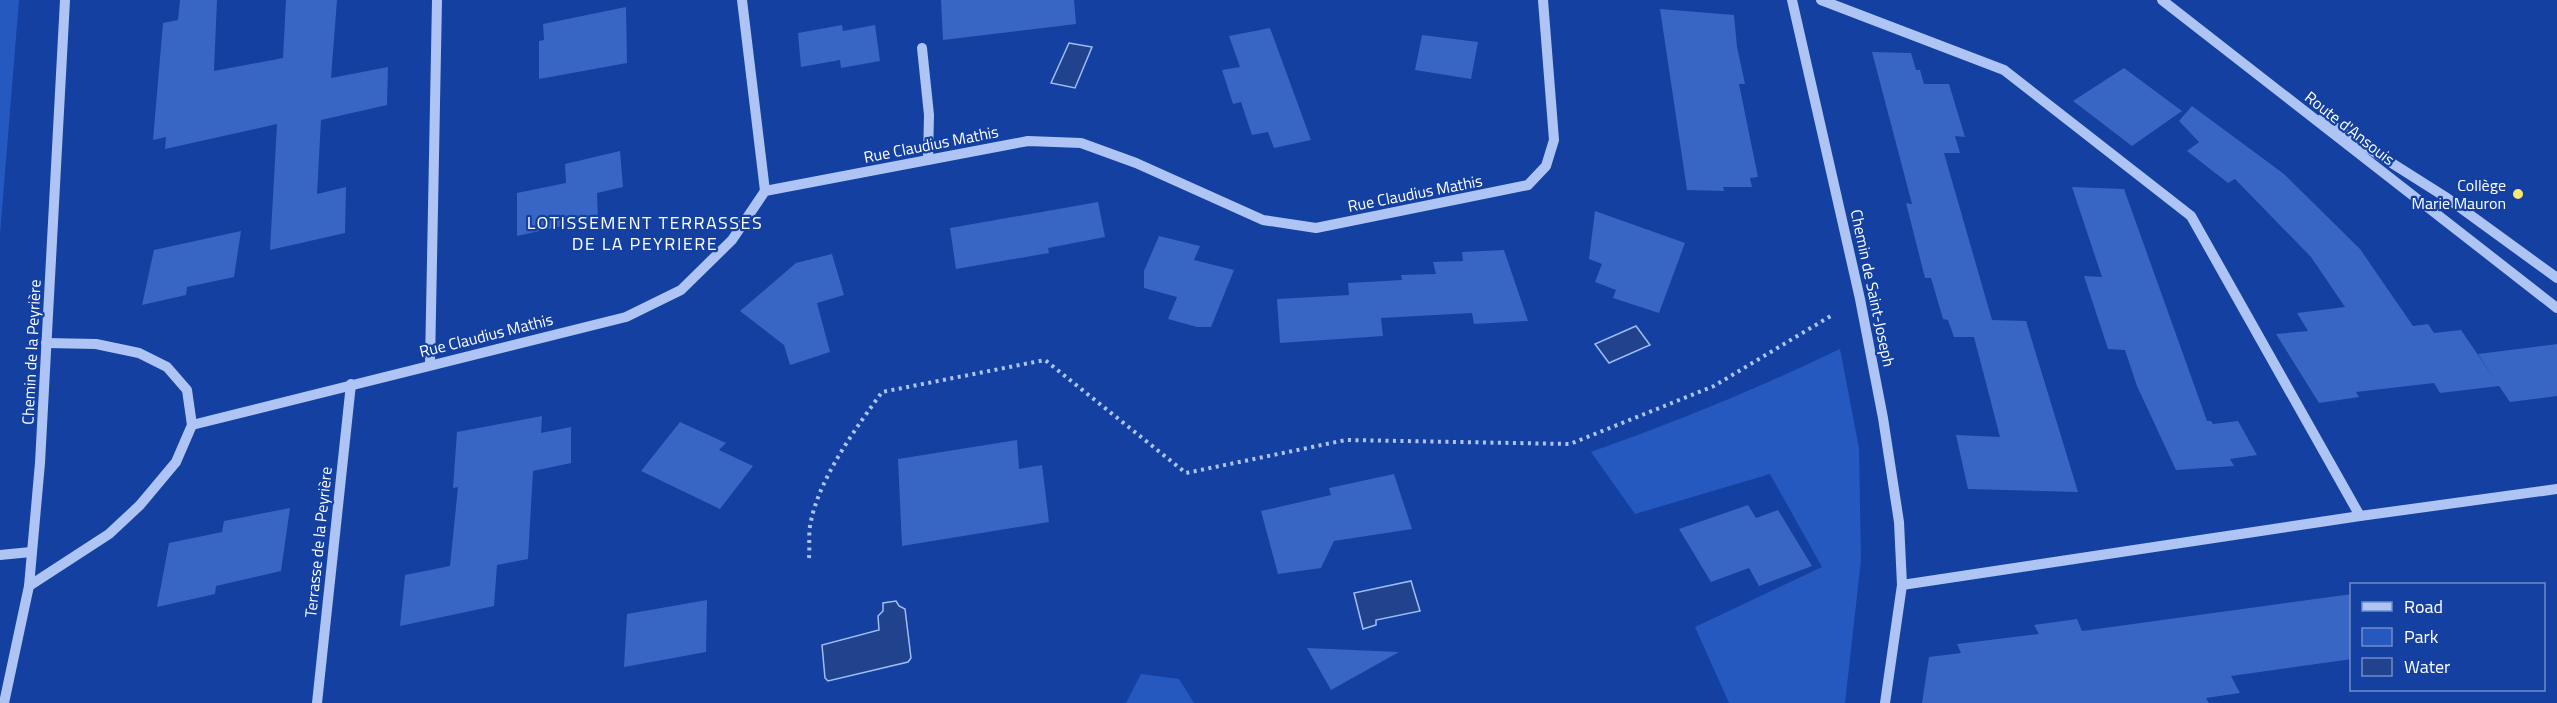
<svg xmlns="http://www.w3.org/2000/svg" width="2557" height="703" font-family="'Titillium Web',sans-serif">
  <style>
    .green { fill: #2659bf }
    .water { fill: #21428c; stroke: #9fbdf7; stroke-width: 1.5 }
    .building { fill: #3866c5 }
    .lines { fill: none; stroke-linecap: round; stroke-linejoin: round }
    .path { stroke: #adc4f4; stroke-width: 4; stroke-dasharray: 3 4.5; stroke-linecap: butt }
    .minor { stroke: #adc4f4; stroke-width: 10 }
    .poi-dot { fill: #ffe770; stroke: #1340a1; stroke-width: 2 }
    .labels { text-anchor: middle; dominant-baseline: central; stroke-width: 4.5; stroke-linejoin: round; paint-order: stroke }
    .street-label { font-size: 16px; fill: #fff; stroke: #1340a1 }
    .poi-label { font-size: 16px; fill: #fff; stroke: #1340a1; text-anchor: end }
    .neighbourhood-label { font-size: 18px; letter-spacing: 1.5px; fill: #fff; stroke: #1340a1 }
  </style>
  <rect width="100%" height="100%" fill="#1340a1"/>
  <g class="green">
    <path d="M 0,0 L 19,0 L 0,234 Z"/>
    <path d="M 1840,349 L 1859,448 L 1861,560 L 1845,703 L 1729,703 L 1695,627 L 1822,567 L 1770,474 L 1635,514 L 1591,452 C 1676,422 1759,388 1840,349 Z"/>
    <path d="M 1141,674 L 1179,679 L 1194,703 L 1126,703 Z"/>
  </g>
  <g class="water">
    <path d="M 1069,43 L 1092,47 L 1075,88 L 1051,83 Z"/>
    <path d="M 1636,326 L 1650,345 L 1609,363 L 1595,344 Z"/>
    <path d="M 1411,581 L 1420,611 L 1376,620 L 1376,625 L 1363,629 L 1354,593 Z"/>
    <path d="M 896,601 L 899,606 L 905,609 L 911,658 L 908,662 L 828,681 L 825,678 L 822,645 L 879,630 L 878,616 L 883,611 L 883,603 Z"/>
  </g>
  <g class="building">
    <path d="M 180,0 L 217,0 L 214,71 L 283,58 L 286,0 L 337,0 L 331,78 L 388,67 L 387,105 L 321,120 L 317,194 L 346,187 L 345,233 L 270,250 L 277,124 L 165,149 L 166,137 L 153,140 L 163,23 L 178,20 Z"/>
    <path d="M 941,0 L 1074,0 L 1076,24 L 943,40 Z"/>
    <path d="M 626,7 L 627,63 L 539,79 L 539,41 L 544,40 L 543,24 Z"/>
    <path d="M 1660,9 L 1734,15 L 1737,47 L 1745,84 L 1739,84 L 1758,177 L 1750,178 L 1752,187 L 1723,187 L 1724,191 L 1687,190 Z"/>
    <path d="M 842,25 L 843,31 L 875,25 L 880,61 L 841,68 L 840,60 L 801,67 L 798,33 Z"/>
    <path d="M 1270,28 L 1311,140 L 1274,148 L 1268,132 L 1252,135 L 1241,102 L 1233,104 L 1222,70 L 1240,67 L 1229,36 Z"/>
    <path d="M 1422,35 L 1478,42 L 1471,79 L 1415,70 Z"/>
    <path d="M 1872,52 L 1911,53 L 1916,70 L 1920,70 L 1924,84 L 1949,84 L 1965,137 L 1955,136 L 1960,153 L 1944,153 L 1992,320 L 2026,321 L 2078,492 L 1968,489 L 1956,435 L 2000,437 L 1974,337 L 1954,337 L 1948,320 L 1943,319 L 1931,278 L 1925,278 L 1906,203 L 1912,204 Z"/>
    <path d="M 2124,68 L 2182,111 L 2132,146 L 2073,101 Z"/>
    <path d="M 2192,106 L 2284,174 L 2360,249 L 2413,326 L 2428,324 L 2434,333 L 2461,330 L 2495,380 L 2478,354 L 2557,344 L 2557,396 L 2510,402 L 2499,386 L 2440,393 L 2434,383 L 2356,392 L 2359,397 L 2319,403 L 2276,334 L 2308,331 L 2297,313 L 2345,307 L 2311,257 L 2235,179 L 2228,183 L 2187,151 L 2199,142 L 2179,121 Z"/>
    <path d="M 620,151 L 623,187 L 597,193 L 598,218 L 517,236 L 517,193 L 566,183 L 565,164 Z"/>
    <path d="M 2072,187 L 2124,189 L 2207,421 L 2211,421 L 2213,424 L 2238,421 L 2257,455 L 2230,459 L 2234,466 L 2176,470 L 2137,386 L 2125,350 L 2108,349 L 2084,276 L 2102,277 Z"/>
    <path d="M 1098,202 L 1105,237 L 1048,248 L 1049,253 L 956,269 L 950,228 Z"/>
    <path d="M 1595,211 L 1685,243 L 1659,313 L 1613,298 L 1616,290 L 1595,282 L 1602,264 L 1589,259 Z"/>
    <path d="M 241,231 L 234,277 L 187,287 L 186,295 L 142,305 L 154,250 Z"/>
    <path d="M 1159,236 L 1200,246 L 1194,260 L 1234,270 L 1211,327 L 1197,327 L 1168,319 L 1177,297 L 1144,288 L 1144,271 Z"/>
    <path d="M 1504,250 L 1528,321 L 1474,324 L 1472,313 L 1381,318 L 1383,336 L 1280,343 L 1277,299 L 1349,295 L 1348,283 L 1402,280 L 1401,275 L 1436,274 L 1433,262 L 1463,261 L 1462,252 Z"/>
    <path d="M 832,254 L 844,295 L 817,303 L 830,352 L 790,365 L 784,345 L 740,311 L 796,263 Z"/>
    <path d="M 542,416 L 541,433 L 571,427 L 571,463 L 533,471 L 528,559 L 497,565 L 494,606 L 400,626 L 405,575 L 450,566 L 458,487 L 453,488 L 457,432 Z"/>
    <path d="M 680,422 L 726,443 L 719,450 L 753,466 L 720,509 L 641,471 Z"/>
    <path d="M 1017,440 L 1019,469 L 1042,465 L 1049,522 L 902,546 L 898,459 Z"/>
    <path d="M 1394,474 L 1412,529 L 1334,541 L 1321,568 L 1278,574 L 1261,511 L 1331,495 L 1329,488 Z"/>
    <path d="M 1748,505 L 1756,518 L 1778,510 L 1812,566 L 1759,586 L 1749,568 L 1711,582 L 1679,529 Z"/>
    <path d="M 290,508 L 281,571 L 216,586 L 215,594 L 157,607 L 169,543 L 222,532 L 224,521 Z"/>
    <path d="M 2352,594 L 2352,659 L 2231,676 L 2240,693 L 2206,698 L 2209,703 L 1922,703 L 1929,657 L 1961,653 L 1957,644 L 2039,634 L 2034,625 L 2077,619 L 2082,631 Z"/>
    <path d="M 707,600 L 706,652 L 624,667 L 627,614 Z"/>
    <path d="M 1307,648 L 1399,652 L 1331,690 Z"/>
  </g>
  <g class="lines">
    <path class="path" d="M 809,558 C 810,546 808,533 811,521 C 820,477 856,428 882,392 L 1045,360 L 1186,473 L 1346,440 L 1570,444 L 1714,386 L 1834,314"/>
    <g class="minor">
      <path d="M 742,0 L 765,191"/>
      <path d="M 1792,0 L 1860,299 L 1883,418 L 1899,522 L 1902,585 L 1885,703"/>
      <path d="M 1821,0 L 2004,70 L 2191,216 L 2360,516"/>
      <path d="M 2162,0 L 2557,308"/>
      <path d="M 922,48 L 929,115 L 928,160"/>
      <path d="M 2322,119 L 2447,198 L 2557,278"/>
      <path d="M 430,364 L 437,0"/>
      <path d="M 192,425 L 626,317 L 681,290 L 732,240 L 765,191 L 1028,141 L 1081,143 L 1136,163 L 1263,220 L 1316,228 L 1528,185 L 1546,166 L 1554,140 L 1543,0"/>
      <path d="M 0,555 L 31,552"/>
      <path d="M 1902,585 L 2360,516 L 2557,489"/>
      <path d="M 29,586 L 109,534 L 140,505 L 176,462 L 192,425 L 187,390 L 167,367 L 139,353 L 96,344 L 46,343"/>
      <path d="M 4,703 L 29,586 L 40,463 L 65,0"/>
      <path d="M 317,703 L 351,384"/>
    </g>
  </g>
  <circle class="poi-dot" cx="2518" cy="194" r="6"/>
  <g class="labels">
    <g class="street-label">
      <text transform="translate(2350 128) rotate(38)">Route d'Ansouis</text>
      <text transform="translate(931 144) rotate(-11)">Rue Claudius Mathis</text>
      <text transform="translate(1415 193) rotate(-11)">Rue Claudius Mathis</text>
      <text transform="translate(1873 288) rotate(78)">Chemin de Saint-Joseph</text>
      <text transform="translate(486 335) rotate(-14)">Rue Claudius Mathis</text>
      <text transform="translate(31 352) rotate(-87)">Chemin de la Peyrière</text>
      <text transform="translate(318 542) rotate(-84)">Terrasse de la Peyrière</text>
    </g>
    <g class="poi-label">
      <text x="2506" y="185">Collège<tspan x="2506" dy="18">Marie Mauron</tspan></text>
    </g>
    <g class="neighbourhood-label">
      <text x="645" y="222">LOTISSEMENT TERRASSES<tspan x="645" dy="21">DE LA PEYRIERE</tspan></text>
    </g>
  </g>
  <rect x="2350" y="583" width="195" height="108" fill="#1340a1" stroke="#718cc7" stroke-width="1.5"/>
  <rect x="2362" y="602" width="30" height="9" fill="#adc4f4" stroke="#718cc7" stroke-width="1.5"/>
  <text x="2404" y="613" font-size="18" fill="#ffffff">Road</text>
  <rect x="2362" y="628" width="30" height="18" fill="#2659bf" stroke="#718cc7" stroke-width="1.5"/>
  <text x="2404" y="643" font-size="18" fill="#ffffff">Park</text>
  <rect x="2362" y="658" width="30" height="18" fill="#21428c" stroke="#718cc7" stroke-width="1.5"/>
  <text x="2404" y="673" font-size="18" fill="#ffffff">Water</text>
</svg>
